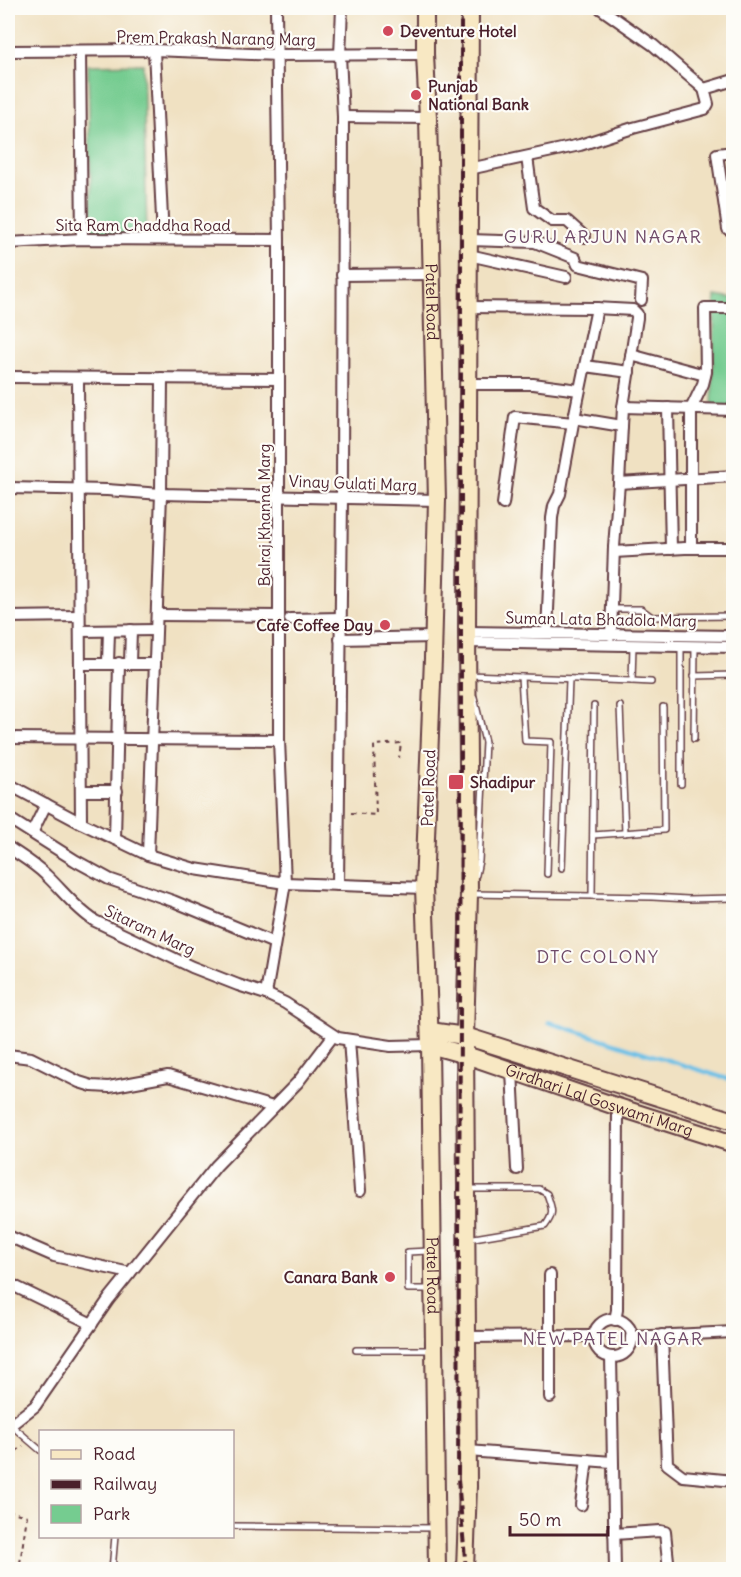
<svg xmlns="http://www.w3.org/2000/svg" width="741" height="1577" font-family="Delius,sans-serif">
  <style>
    .green { fill: #75cc90; stroke: #60765e; stroke-width: 1.5 }
    .lines { fill: none; stroke-linecap: round; stroke-linejoin: round }
    .stream { stroke: #6ac0e7; stroke-width: 4 }
    .lane-casing { stroke: #633c42; stroke-width: 8 }
    .street-casing { stroke: #633c42; stroke-width: 14 }
    .secondary-casing { stroke: #633c42; stroke-width: 20 }
    .path { stroke: #633c42; stroke-width: 2; stroke-dasharray: 4.5 4.5; stroke-linecap: butt }
    .lane { stroke: #fff; stroke-width: 5 }
    .street { stroke: #fff; stroke-width: 10 }
    .secondary { stroke: #f8e8c3; stroke-width: 16 }
    .rail { stroke: #4a1f2b; stroke-width: 4; stroke-dasharray: 9 4.5; stroke-linecap: butt }
    .poi-dot { fill: #d1495b; stroke: #fdfcf7; stroke-width: 2 }
    .labels { text-anchor: middle; dominant-baseline: central; stroke-width: 4.5; stroke-linejoin: round; paint-order: stroke }
    .poi-label { font-size: 16px; font-weight: bold; fill: #4a1f2b; stroke: #fdfcf7; text-anchor: start }
    .street-label { font-size: 16px; fill: #4a1f2b; stroke: #fdfcf7 }
    .neighbourhood-label { font-size: 18px; letter-spacing: 1.5px; fill: #704b69; stroke: #fdfcf7 }
  </style>
  <rect width="100%" height="100%" fill="#fdfcf7"/>
  <filter id="ink" filterUnits="userSpaceOnUse"><feTurbulence type="fractalNoise" baseFrequency=".0167" numOctaves="2"/><feDisplacementMap in="SourceGraphic" scale="12" xChannelSelector="R" yChannelSelector="G"/><feConvolveMatrix kernelMatrix="1 2 1 2 8 2 1 2 1" color-interpolation-filters="sRGB"/></filter>
  <filter id="wash" filterUnits="userSpaceOnUse"><feTurbulence type="fractalNoise" baseFrequency=".008" numOctaves="4" result="noise"/><feDisplacementMap in="SourceGraphic" scale="24" xChannelSelector="R" yChannelSelector="G"/><feGaussianBlur stdDeviation="1.35" result="paint"/><feColorMatrix in="noise" values="0 0 0 0 0 0 0 0 0 0 0 0 0 0 0 0 0 1.4 0 .05"/><feComposite in="paint" operator="in"/></filter>
  <g filter="url(#wash)">
    <rect width="100%" height="100%" fill="#f0e1c2"/>
    <g class="green">
      <path d="M 143,64 L 147,237 L 92,238 L 88,65 Z"/>
      <path d="M 715,296 L 733,299 L 734,407 L 712,407 Z"/>
    </g>
    <g class="lines">
      <path class="stream" d="M 548,1022 L 734,1081"/>
    </g>
  </g>
  <g filter="url(#ink)">
    <g class="lines">
      <defs>
        <g id="lane">
          <path d="M 612,609 L 641,609 L 652,617 L 734,616"/>
          <path d="M 469,675 L 632,681 L 633,645"/>
          <path d="M 694,676 L 734,675"/>
          <path d="M 521,677 L 525,741 L 551,742 L 547,874"/>
          <path d="M 632,681 L 651,682"/>
          <path d="M 474,697 L 485,742 L 479,861 L 476,875"/>
          <path d="M 620,706 L 625,833"/>
          <path d="M 694,739 L 695,646"/>
          <path d="M 681,784 L 681,646"/>
          <path d="M 593,835 L 664,830 L 663,707"/>
          <path d="M 562,868 L 569,680"/>
          <path d="M 472,894 L 652,897 L 688,899 L 734,898"/>
          <path d="M 592,896 L 594,706"/>
          <path d="M 468,1239 L 545,1226 C 555,1213 552,1209 547,1194 L 539,1189 L 470,1189"/>
          <path d="M 429,1251 L 408,1252 L 408,1289 L 432,1289"/>
          <path d="M 356,1350 L 432,1350"/>
          <path d="M 11,1425 L 40,1450"/>
          <path d="M 232,1526 L 435,1528"/>
          <path d="M 112,1570 L 115,1536"/>
        </g>
        <g id="street">
          <path d="M 276,8 L 279,240 L 279,740 L 285,883 L 424,888"/>
          <path d="M 600,8 L 653,45 L 704,89"/>
          <path d="M 154,50 L 163,239"/>
          <path d="M 8,51 L 154,50 L 277,55 L 425,54"/>
          <path d="M 80,51 L 82,239"/>
          <path d="M 343,117 L 428,118"/>
          <path d="M 527,157 L 534,208 L 552,221 L 567,221 L 585,237"/>
          <path d="M 469,169 L 580,145 L 633,128 L 705,109 L 708,104 L 704,89 L 734,80"/>
          <path d="M 728,229 L 717,154 L 734,152"/>
          <path d="M 469,240 L 535,242 L 575,258 L 578,265 L 642,281 L 641,300"/>
          <path d="M 8,243 L 82,239 L 279,240"/>
          <path d="M 469,255 L 566,277"/>
          <path d="M 342,275 L 431,274"/>
          <path d="M 469,307 L 595,308 L 633,310 L 637,314 L 637,318 L 623,407 L 619,483 L 734,476"/>
          <path d="M 631,355 L 705,375"/>
          <path d="M 585,366 L 629,372"/>
          <path d="M 8,377 L 279,379"/>
          <path d="M 78,378 L 81,823"/>
          <path d="M 468,384 L 533,384 L 579,390"/>
          <path d="M 623,407 L 734,410"/>
          <path d="M 668,408 L 671,549"/>
          <path d="M 574,418 L 622,426"/>
          <path d="M 8,488 L 107,490 L 161,494 L 437,500"/>
          <path d="M 503,504 L 515,417 L 573,423"/>
          <path d="M 691,548 L 691,409 L 703,384 L 706,372 L 705,308 L 734,308"/>
          <path d="M 614,552 L 685,548 L 734,548"/>
          <path d="M 157,615 L 279,616"/>
          <path d="M 8,617 L 79,616"/>
          <path d="M 290,619 L 340,618"/>
          <path d="M 80,631 L 156,630"/>
          <path d="M 467,632 L 734,636"/>
          <path d="M 547,633 L 552,518 L 554,506 L 560,494 L 573,423 L 597,308"/>
          <path d="M 611,635 L 614,547 L 619,483"/>
          <path d="M 340,639 L 434,637"/>
          <path d="M 467,642 L 734,647"/>
          <path d="M 108,663 L 109,631"/>
          <path d="M 130,663 L 131,630"/>
          <path d="M 80,664 L 155,664"/>
          <path d="M 8,738 L 279,740"/>
          <path d="M 8,784 L 81,823 L 148,855 L 195,869 L 285,883 L 266,994"/>
          <path d="M 81,791 L 117,791"/>
          <path d="M 8,818 L 76,861 L 109,879 L 173,901 L 274,943"/>
          <path d="M 32,833 L 46,804"/>
          <path d="M 115,839 L 119,663"/>
          <path d="M 8,847 C 21,856 35,864 46,875 C 62,890 76,909 95,921 L 192,967 L 238,985 L 266,994 L 285,1003 L 338,1038 L 391,1046 L 430,1045"/>
          <path d="M 148,855 L 161,494 L 162,378"/>
          <path d="M 338,885 L 342,497 L 343,117 L 340,55 L 342,8"/>
          <path d="M 349,1040 L 360,1191"/>
          <path d="M 8,1055 L 31,1058 L 79,1082 L 92,1086 L 109,1087 L 168,1076 L 273,1107"/>
          <path d="M 512,1071 L 517,1169"/>
          <path d="M 8,1236 L 54,1256 L 130,1273"/>
          <path d="M 8,1283 L 92,1324"/>
          <circle cx="613" cy="1338" r="19"/>
          <path d="M 615,1320 L 617,1310 L 618,1107"/>
          <path d="M 662,1335 L 667,1464 L 683,1476 L 734,1481"/>
          <path d="M 467,1337 L 594,1336"/>
          <path d="M 631,1337 L 734,1332"/>
          <path d="M 611,1357 L 615,1570"/>
          <path d="M 550,1397 L 550,1275"/>
          <path d="M 8,1427 L 35,1406 L 109,1299 L 216,1166 L 298,1082 L 333,1036"/>
          <path d="M 468,1451 L 612,1462"/>
          <path d="M 581,1505 L 587,1460"/>
          <path d="M 614,1534 L 660,1531 L 665,1532 L 669,1570"/>
        </g>
        <g id="secondary">
          <path id="s1" d="M 425,8 L 425,54 L 428,118 L 437,500 L 433,658 L 424,888 L 430,1045 L 437,1570"/>
          <path d="M 430,1031 L 465,1036 L 734,1121"/>
          <path id="s2" d="M 430,1045 L 466,1055 L 618,1107 L 734,1144"/>
          <path d="M 465,1570 L 468,1486 L 465,1036 L 469,894 L 467,632 L 470,8"/>
        </g>
      </defs>
      <use href="#lane" class="lane-casing"/>
      <use href="#street" class="street-casing"/>
      <use href="#secondary" class="secondary-casing"/>
      <g class="path">
        <path d="M 351,813 L 376,815 L 374,745 L 401,743 L 399,758"/>
        <path d="M 8,1457 L 23,1446"/>
        <path d="M 8,1511 L 27,1516 L 19,1570"/>
      </g>
      <use href="#lane" class="lane"/>
      <use href="#street" class="street"/>
      <use href="#secondary" class="secondary"/>
      <path class="rail" d="M 461,8 L 461,783 L 458,1479 L 466,1570"/>
    </g>
  </g>
  <g class="poi-dot">
    <circle cx="388" cy="31" r="6"/>
    <circle cx="416" cy="95" r="6"/>
    <circle cx="385" cy="625" r="6"/>
    <rect x="448" y="774" width="16" height="16" rx="3"/>
    <circle cx="390" cy="1277" r="6"/>
  </g>
  <g class="labels">
    <g class="poi-label">
      <text x="400" y="31">Deventure Hotel</text>
      <text x="428" y="86">Punjab<tspan x="428" dy="18">National Bank</tspan></text>
      <text x="373" y="625" text-anchor="end">Cafe Coffee Day</text>
      <text x="470" y="782">Shadipur</text>
      <text x="378" y="1277" text-anchor="end">Canara Bank</text>
    </g>
    <g class="street-label">
      <text transform="translate(216 38) rotate(1)">Prem Prakash Narang Marg</text>
      <text x="143" y="225">Sita Ram Chaddha Road</text>
      <text stroke="none"><textPath href="#s1" startOffset="294">Patel Road</textPath></text>
      <text transform="translate(353 483) rotate(2)">Vinay Gulati Marg</text>
      <text transform="translate(264 515) rotate(-90)">Balraj Khanna Marg</text>
      <text transform="translate(601 619) rotate(1)">Suman Lata Bhadola Marg</text>
      <text transform="translate(428 788) rotate(-88)">Patel Road</text>
      <text transform="translate(150 930) rotate(25)">Sitaram Marg</text>
      <text stroke="none"><textPath href="#s2" startOffset="178">Girdhari Lal Goswami Marg</textPath></text>
      <text stroke="none"><textPath href="#s1" startOffset="1268">Patel Road</textPath></text>
    </g>
    <g class="neighbourhood-label">
      <text x="603" y="236">GURU ARJUN NAGAR</text>
      <text x="598" y="956">DTC COLONY</text>
      <text x="613" y="1338">NEW PATEL NAGAR</text>
    </g>
  </g>
  <rect width="741" height="1577" fill="none" stroke="#fdfcf7" stroke-width="30"/>
  <rect x="39" y="1430" width="195" height="108" fill="#fdfcf7" stroke="#b5a4a5" stroke-width="1.5"/>
  <rect x="51" y="1450" width="30" height="9" fill="#f8e8c3" stroke="#b5a4a5" stroke-width="1.5"/>
  <text x="93" y="1460" font-size="18" fill="#4a1f2b">Road</text>
  <rect x="51" y="1480" width="30" height="9" fill="#4a1f2b" stroke="#b5a4a5" stroke-width="1.5"/>
  <text x="93" y="1490" font-size="18" fill="#4a1f2b">Railway</text>
  <rect x="51" y="1505" width="30" height="18" fill="#75cc90" stroke="#b5a4a5" stroke-width="1.5"/>
  <text x="93" y="1520" font-size="18" fill="#4a1f2b">Park</text>
  <path d="M510 1526v9h98v-9" fill="none" stroke="#4a1f2b" stroke-width="3"/>
  <text x="519" y="1526" font-size="18" fill="#4a1f2b" stroke="#fdfcf7" stroke-width="4.5" paint-order="stroke">50 m</text>
</svg>
